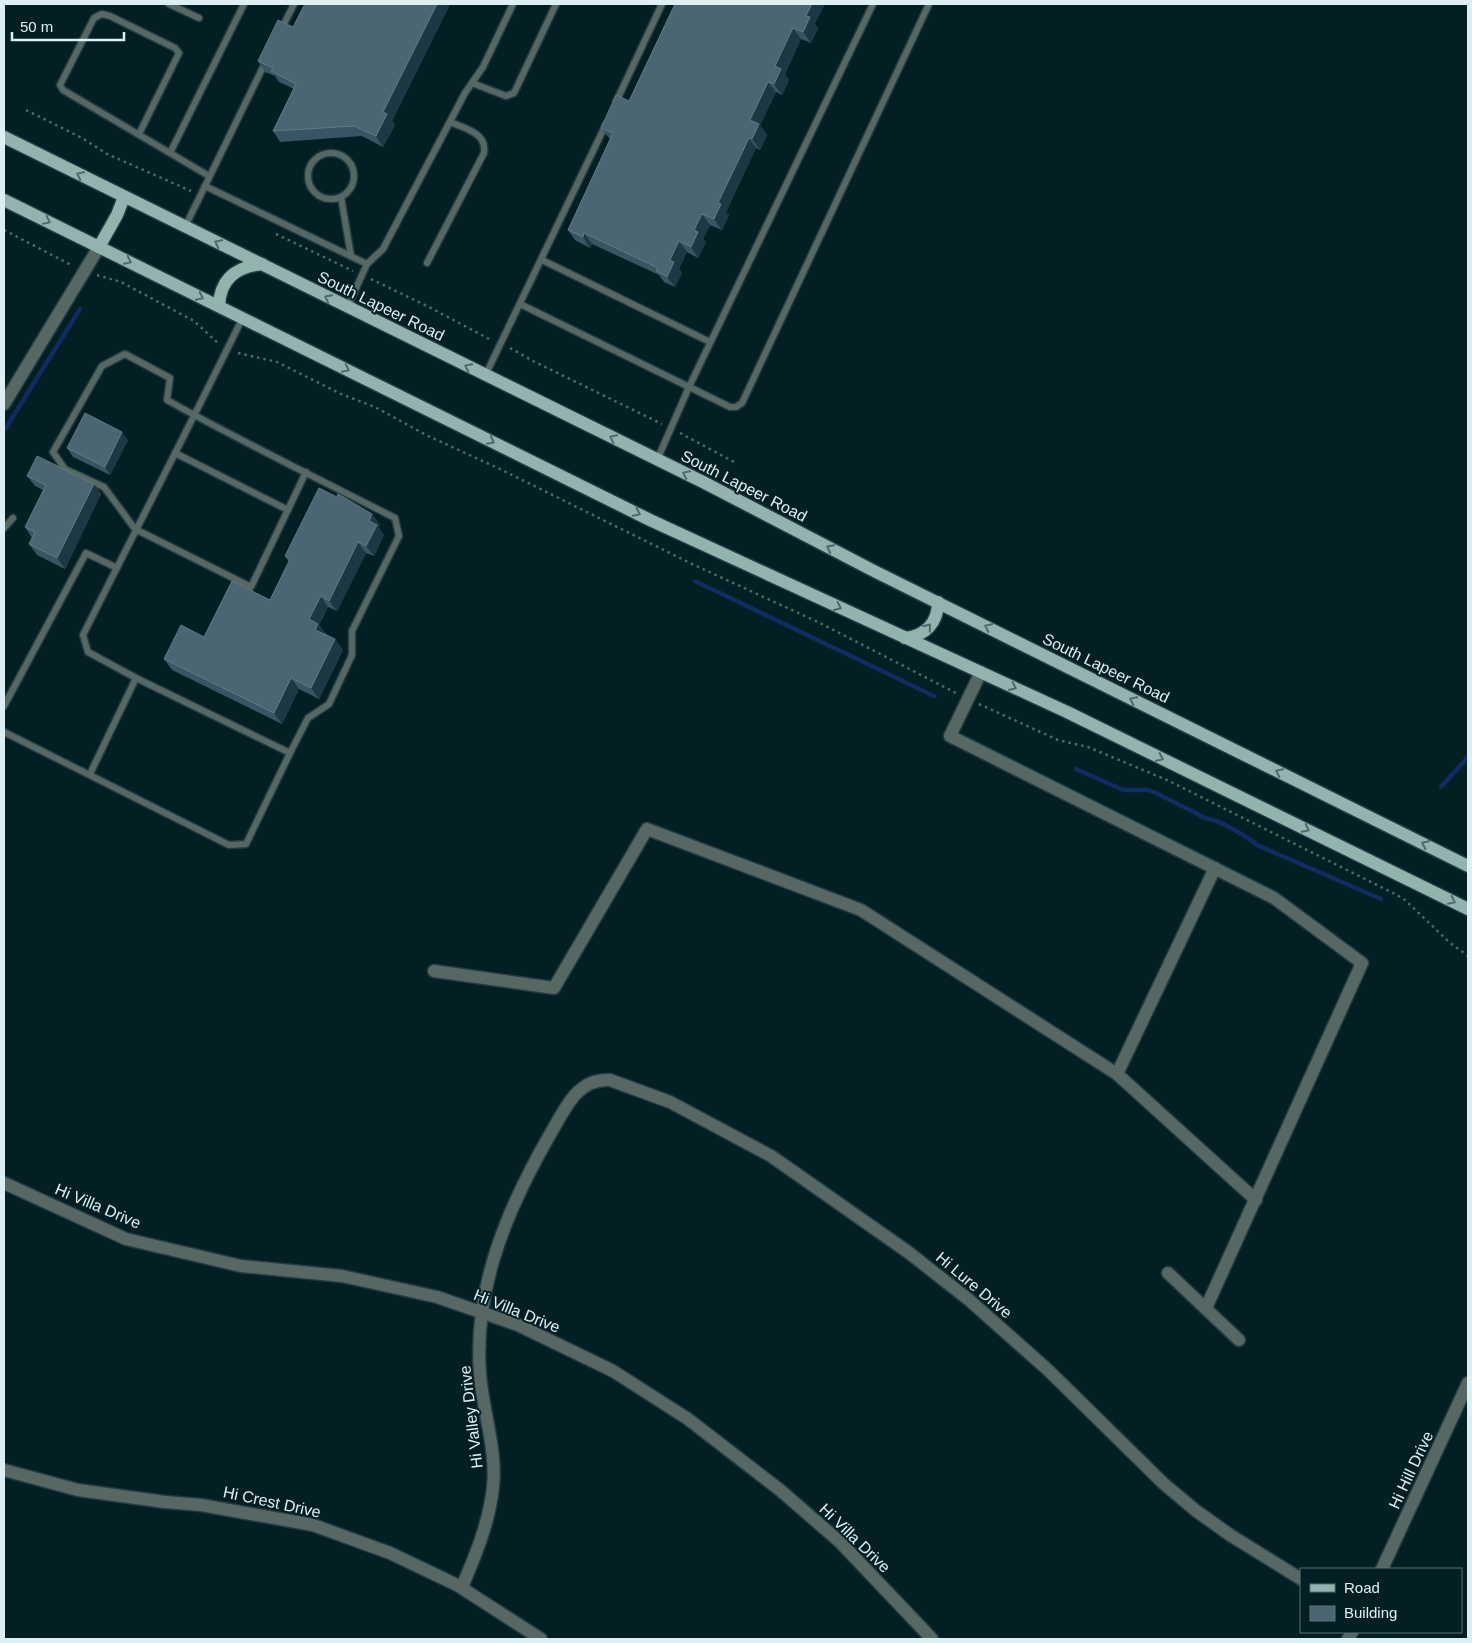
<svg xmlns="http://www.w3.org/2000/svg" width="1472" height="1643" font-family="Helvetica,sans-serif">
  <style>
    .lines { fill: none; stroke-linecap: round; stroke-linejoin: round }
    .stream { stroke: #102c60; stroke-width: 4.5 }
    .service-casing { stroke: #213c41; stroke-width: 9 }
    .minor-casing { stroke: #213c41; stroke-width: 15 }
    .primary-casing { stroke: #213c41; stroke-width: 15 }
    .path { stroke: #4f686d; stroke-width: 2.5; stroke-dasharray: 2.5 4; stroke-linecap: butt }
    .service { stroke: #576764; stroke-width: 6 }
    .minor { stroke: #576764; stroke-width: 12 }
    .primary { stroke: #93b4ae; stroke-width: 12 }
    .wall { fill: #395463 }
    .shaded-wall { fill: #1c3843 }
    .building { fill: #4b6572; stroke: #627a86 }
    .oneway { stroke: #4b6a69 }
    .labels { text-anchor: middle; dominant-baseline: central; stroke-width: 4; stroke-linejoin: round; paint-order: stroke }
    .street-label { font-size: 16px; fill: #dcf0f3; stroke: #031f24 }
  </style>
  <rect width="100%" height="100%" fill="#031f24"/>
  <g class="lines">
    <g class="stream">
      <path d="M 4,431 L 80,309"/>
      <path d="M 695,581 L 934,696"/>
      <path d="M 1076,769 L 1123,790 L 1148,790 L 1156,793 L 1198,814 C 1203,819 1207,818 1213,820 C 1225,824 1248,837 1257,845 L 1381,899"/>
      <path d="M 1441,787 L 1468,757"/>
    </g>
    <defs>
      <g id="service">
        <path d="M 169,4 L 199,18"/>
        <path d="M 281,30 L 294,4"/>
        <path d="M 472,83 L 506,96 L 514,93 L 556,4"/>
        <path d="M 616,102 L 662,4"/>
        <path d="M 139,134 L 179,53 L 175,48 L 110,16 L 102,14 L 94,18 L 60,85 L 63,90 L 170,153 L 244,4"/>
        <path d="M 170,153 L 209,176"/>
        <circle cx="331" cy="176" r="23"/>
        <path d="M 205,186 L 367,264"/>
        <path d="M 341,197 L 351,256"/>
        <path d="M 185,227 L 266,61"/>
        <path d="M 542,260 L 710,342"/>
        <path d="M 427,263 L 484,153 C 487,133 466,129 450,122"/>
        <path d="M 520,304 L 730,407 L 736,407 L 742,403 L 929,4"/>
        <path d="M 347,308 L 367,264 L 383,249 L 465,93 L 483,67 L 513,4"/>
        <path d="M 243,317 C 191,424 136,529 83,635 L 88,652 L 136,678 L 290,753 L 308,718 L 329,704 L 352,655 L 352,631 L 399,536 L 395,518 C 319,479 242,442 167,400 L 170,378 L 125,354 L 102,366 L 53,452 L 65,469 L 104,487 L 135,529 L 251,587 L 306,472"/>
        <path d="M 485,376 L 606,124"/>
        <path d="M 175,453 L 288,510"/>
        <path d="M 657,460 L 689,387 L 873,4"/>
        <path d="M 4,528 L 13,518"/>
        <path d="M 4,706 L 86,553 L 117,568"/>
        <path d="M 4,732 L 229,845 L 246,844 L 290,753"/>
        <path d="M 90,774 L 136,678"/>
      </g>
      <g id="minor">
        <path d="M 4,404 L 99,247"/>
        <path d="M 981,672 L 950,736 L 1274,898 L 1362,963 L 1206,1308"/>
        <path d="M 434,971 L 554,988 L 647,829 L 861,910 L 1117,1074 L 1256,1200"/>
        <path d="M 1117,1074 L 1215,868"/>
        <path d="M 4,1183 L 126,1239 L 241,1266 L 342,1276 L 437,1297 L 518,1325 L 613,1371 L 688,1419 L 780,1490 L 840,1542 L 932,1639"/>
        <path d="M 1168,1273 L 1239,1340"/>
        <path d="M 4,1470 L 78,1490 L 165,1502 L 201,1505 L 313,1525 L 390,1553 L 457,1585 L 541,1639"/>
        <path d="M 1382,1569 L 1468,1383"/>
        <path d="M 462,1587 C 476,1554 489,1523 493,1487 C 497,1450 483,1412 480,1374 C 473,1287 509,1205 552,1131 C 566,1107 578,1078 610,1080 L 670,1102 L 771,1156 L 908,1252 L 968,1299 L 1048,1370 L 1163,1483 L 1195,1510 L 1230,1535 L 1301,1579"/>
        <path d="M 1348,1639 L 1352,1632"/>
      </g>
      <g id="primary">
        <path d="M 4,137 L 703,482 L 874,571 L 1468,866"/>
        <path d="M 4,200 L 650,520 L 1067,712 L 1468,909"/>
        <path d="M 99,247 L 117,215 L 124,197"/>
        <path d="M 219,306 C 220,279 236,267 262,264"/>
        <path d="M 905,638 C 925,636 938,623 938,602"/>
      </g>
    </defs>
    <use href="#service" class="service-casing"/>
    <use href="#minor" class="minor-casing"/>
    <use href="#primary" class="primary-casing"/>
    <g class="path">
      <path d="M 26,110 L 82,138 L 107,154 L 191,191"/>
      <path d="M 4,230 L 73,266"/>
      <path d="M 276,234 L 353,271"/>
      <path d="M 97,275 L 121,282 L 194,321 L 219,344"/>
      <path d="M 371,279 L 431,308 L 491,340"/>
      <path d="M 510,348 L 533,361 L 662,424"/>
      <path d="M 238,353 L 277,362 L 341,394 L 375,407 L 426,435 L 502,470 L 690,563 L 820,623 L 956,693"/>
      <path d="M 680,433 L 736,463"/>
      <path d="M 979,704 L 1058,740 L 1088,747 L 1167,780 L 1397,895 L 1405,900 L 1449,942 L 1468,956"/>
    </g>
    <use href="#service" class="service"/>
    <use href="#minor" class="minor"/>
    <use href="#primary" class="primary"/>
  </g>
  <g class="wall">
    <path d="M 305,4 L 450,4 L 392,121 L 395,125 L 383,147 L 362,136 L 280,142 L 273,131 L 294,89 L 279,82 L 275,76 L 265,72 L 258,61 L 293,27 Z"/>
    <path d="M 675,4 L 815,24 L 818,28 L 811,43 L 801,39 L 785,74 L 789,80 L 782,95 L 776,92 L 760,125 L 767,135 L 760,150 L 756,148 L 726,212 L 729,215 L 722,230 L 710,225 L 703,239 L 706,242 L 698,258 L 687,252 L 679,269 L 682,273 L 675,287 L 664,282 L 659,275 L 592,244 L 590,248 L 575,240 L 568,230 L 610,139 L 609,138 L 601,128 L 629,101 Z"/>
    <path d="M 128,440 L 110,475 L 73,457 L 67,448 Z"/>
    <path d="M 27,476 L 94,484 L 101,494 L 65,569 L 37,555 L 29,544 L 32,538 L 25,527 L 43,490 L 35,486 Z"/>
    <path d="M 372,514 L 380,525 L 378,527 L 384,535 L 374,556 L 366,553 L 337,611 L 328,607 L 319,625 L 326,634 L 335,639 L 343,650 L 319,699 L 299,689 L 282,724 L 172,670 L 164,659 L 270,600 L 289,562 L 285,556 Z"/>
  </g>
  <g class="shaded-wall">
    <path d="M 437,4 L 450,4 L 392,121 L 395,125 L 383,147 L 376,136 L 383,112 Z"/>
    <path d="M 812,4 L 825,4 L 815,24 L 818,28 L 811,43 L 803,32 L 806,16 Z"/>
    <path d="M 793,28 L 801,39 L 785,74 L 789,80 L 782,95 L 774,84 L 775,66 Z"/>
    <path d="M 768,82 L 776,92 L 760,125 L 767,135 L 760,150 L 752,139 L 750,120 Z"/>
    <path d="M 749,138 L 756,148 L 726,212 L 729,215 L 722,230 L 714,219 L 718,203 Z"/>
    <path d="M 702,214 L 710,225 L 703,239 L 706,242 L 698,258 L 691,247 L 694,230 Z"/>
    <path d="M 584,233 L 592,244 L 590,248 L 583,237 Z"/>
    <path d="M 679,241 L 687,252 L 679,269 L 682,273 L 675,287 L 667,277 L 670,260 Z"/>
    <path d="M 122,432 L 128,440 L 110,475 L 105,467 Z"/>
    <path d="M 94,484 L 101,494 L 65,569 L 57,558 Z"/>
    <path d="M 372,514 L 380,525 L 378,527 L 384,535 L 374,556 L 366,546 L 369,521 Z"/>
    <path d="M 358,542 L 366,553 L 337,611 L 329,601 Z"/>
    <path d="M 321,596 L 328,607 L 319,625 L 326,634 L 315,630 L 309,619 Z"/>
    <path d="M 335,639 L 343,650 L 319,699 L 311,688 Z"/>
    <path d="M 291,678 L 299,689 L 282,724 L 274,713 Z"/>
  </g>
  <g class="building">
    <path d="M 305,4 L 437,4 L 383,112 L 387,114 L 376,136 L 354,126 L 273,131 L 296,84 L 271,71 L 273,68 L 258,61 L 278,20 L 293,27 Z"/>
    <path d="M 675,4 L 812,4 L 806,16 L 810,17 L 803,32 L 793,28 L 775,66 L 781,69 L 774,84 L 768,82 L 750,120 L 759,124 L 752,139 L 749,138 L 718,203 L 721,204 L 714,219 L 702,214 L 694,230 L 698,232 L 691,247 L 679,241 L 670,260 L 674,262 L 667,277 L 656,271 L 658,268 L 584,233 L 583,237 L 568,230 L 613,133 L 601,128 L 616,95 L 629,101 Z"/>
    <path d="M 85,413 L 122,432 L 105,467 L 67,448 Z"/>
    <path d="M 37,456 L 94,484 L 57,558 L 29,544 L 35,532 L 25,527 L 46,485 L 27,476 Z"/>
    <path d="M 319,488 L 337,497 L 338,494 L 372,514 L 369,521 L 377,525 L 366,546 L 358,542 L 329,601 L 321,596 L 309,619 L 318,624 L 315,630 L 335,639 L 311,688 L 291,678 L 274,713 L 164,659 L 181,625 L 204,637 L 232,581 L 270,600 L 290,559 L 285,556 Z"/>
  </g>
  <defs><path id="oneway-chevron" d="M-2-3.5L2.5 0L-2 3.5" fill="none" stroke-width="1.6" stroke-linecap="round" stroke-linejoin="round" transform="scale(1.25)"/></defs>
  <g class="oneway">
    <use href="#oneway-chevron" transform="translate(80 175) rotate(-154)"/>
    <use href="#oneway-chevron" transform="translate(47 221) rotate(26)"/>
    <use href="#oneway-chevron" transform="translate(218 243) rotate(-154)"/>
    <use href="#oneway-chevron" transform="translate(128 261) rotate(26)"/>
    <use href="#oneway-chevron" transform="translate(200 297) rotate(26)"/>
    <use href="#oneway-chevron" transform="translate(328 298) rotate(-153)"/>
    <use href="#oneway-chevron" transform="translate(468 367) rotate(-154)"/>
    <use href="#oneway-chevron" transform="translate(346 369) rotate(26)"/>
    <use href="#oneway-chevron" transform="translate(613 438) rotate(-154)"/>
    <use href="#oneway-chevron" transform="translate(491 441) rotate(27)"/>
    <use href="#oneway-chevron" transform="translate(686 474) rotate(-154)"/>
    <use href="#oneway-chevron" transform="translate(637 513) rotate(26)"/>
    <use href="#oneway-chevron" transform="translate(830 548) rotate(-153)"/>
    <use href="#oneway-chevron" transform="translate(838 607) rotate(25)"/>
    <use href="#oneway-chevron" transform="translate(928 627) rotate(-51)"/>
    <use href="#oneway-chevron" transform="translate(988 627) rotate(-154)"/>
    <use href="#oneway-chevron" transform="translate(1013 687) rotate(25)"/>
    <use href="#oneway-chevron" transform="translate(1133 700) rotate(-154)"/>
    <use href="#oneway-chevron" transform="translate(1160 758) rotate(26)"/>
    <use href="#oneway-chevron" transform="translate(1279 772) rotate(-154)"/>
    <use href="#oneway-chevron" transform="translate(1306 829) rotate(26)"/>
    <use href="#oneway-chevron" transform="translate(1425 844) rotate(-154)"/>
    <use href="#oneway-chevron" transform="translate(1452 901) rotate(26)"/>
  </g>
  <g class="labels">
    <g class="street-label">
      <text transform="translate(381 306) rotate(26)">South Lapeer Road</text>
      <text transform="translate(744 486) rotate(27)">South Lapeer Road</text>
      <text transform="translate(1106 668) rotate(26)">South Lapeer Road</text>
      <text transform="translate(98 1206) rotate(23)">Hi Villa Drive</text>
      <text transform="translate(974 1285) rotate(40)">Hi Lure Drive</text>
      <text transform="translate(517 1311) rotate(22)">Hi Villa Drive</text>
      <text transform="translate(471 1417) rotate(-97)">Hi Valley Drive</text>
      <text transform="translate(1411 1470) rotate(-65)">Hi Hill Drive</text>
      <text transform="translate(272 1502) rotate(12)">Hi Crest Drive</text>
      <text transform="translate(855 1538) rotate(44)">Hi Villa Drive</text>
    </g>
  </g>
  <rect width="1472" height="1643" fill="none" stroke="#dcf0f3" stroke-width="10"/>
  <rect x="1300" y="1568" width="162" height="65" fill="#031f24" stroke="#5a7377"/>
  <rect x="1310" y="1584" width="25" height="8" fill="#93b4ae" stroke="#5a7377"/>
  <text x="1344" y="1593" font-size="15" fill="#dcf0f3">Road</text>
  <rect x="1310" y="1606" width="25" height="15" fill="#4b6572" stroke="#5a7377"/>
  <text x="1344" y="1618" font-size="15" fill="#dcf0f3">Building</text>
  <path d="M12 32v8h112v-8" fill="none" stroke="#dcf0f3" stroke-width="2.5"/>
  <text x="20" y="32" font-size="15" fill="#dcf0f3" stroke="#031f24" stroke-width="4" paint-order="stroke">50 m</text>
</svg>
